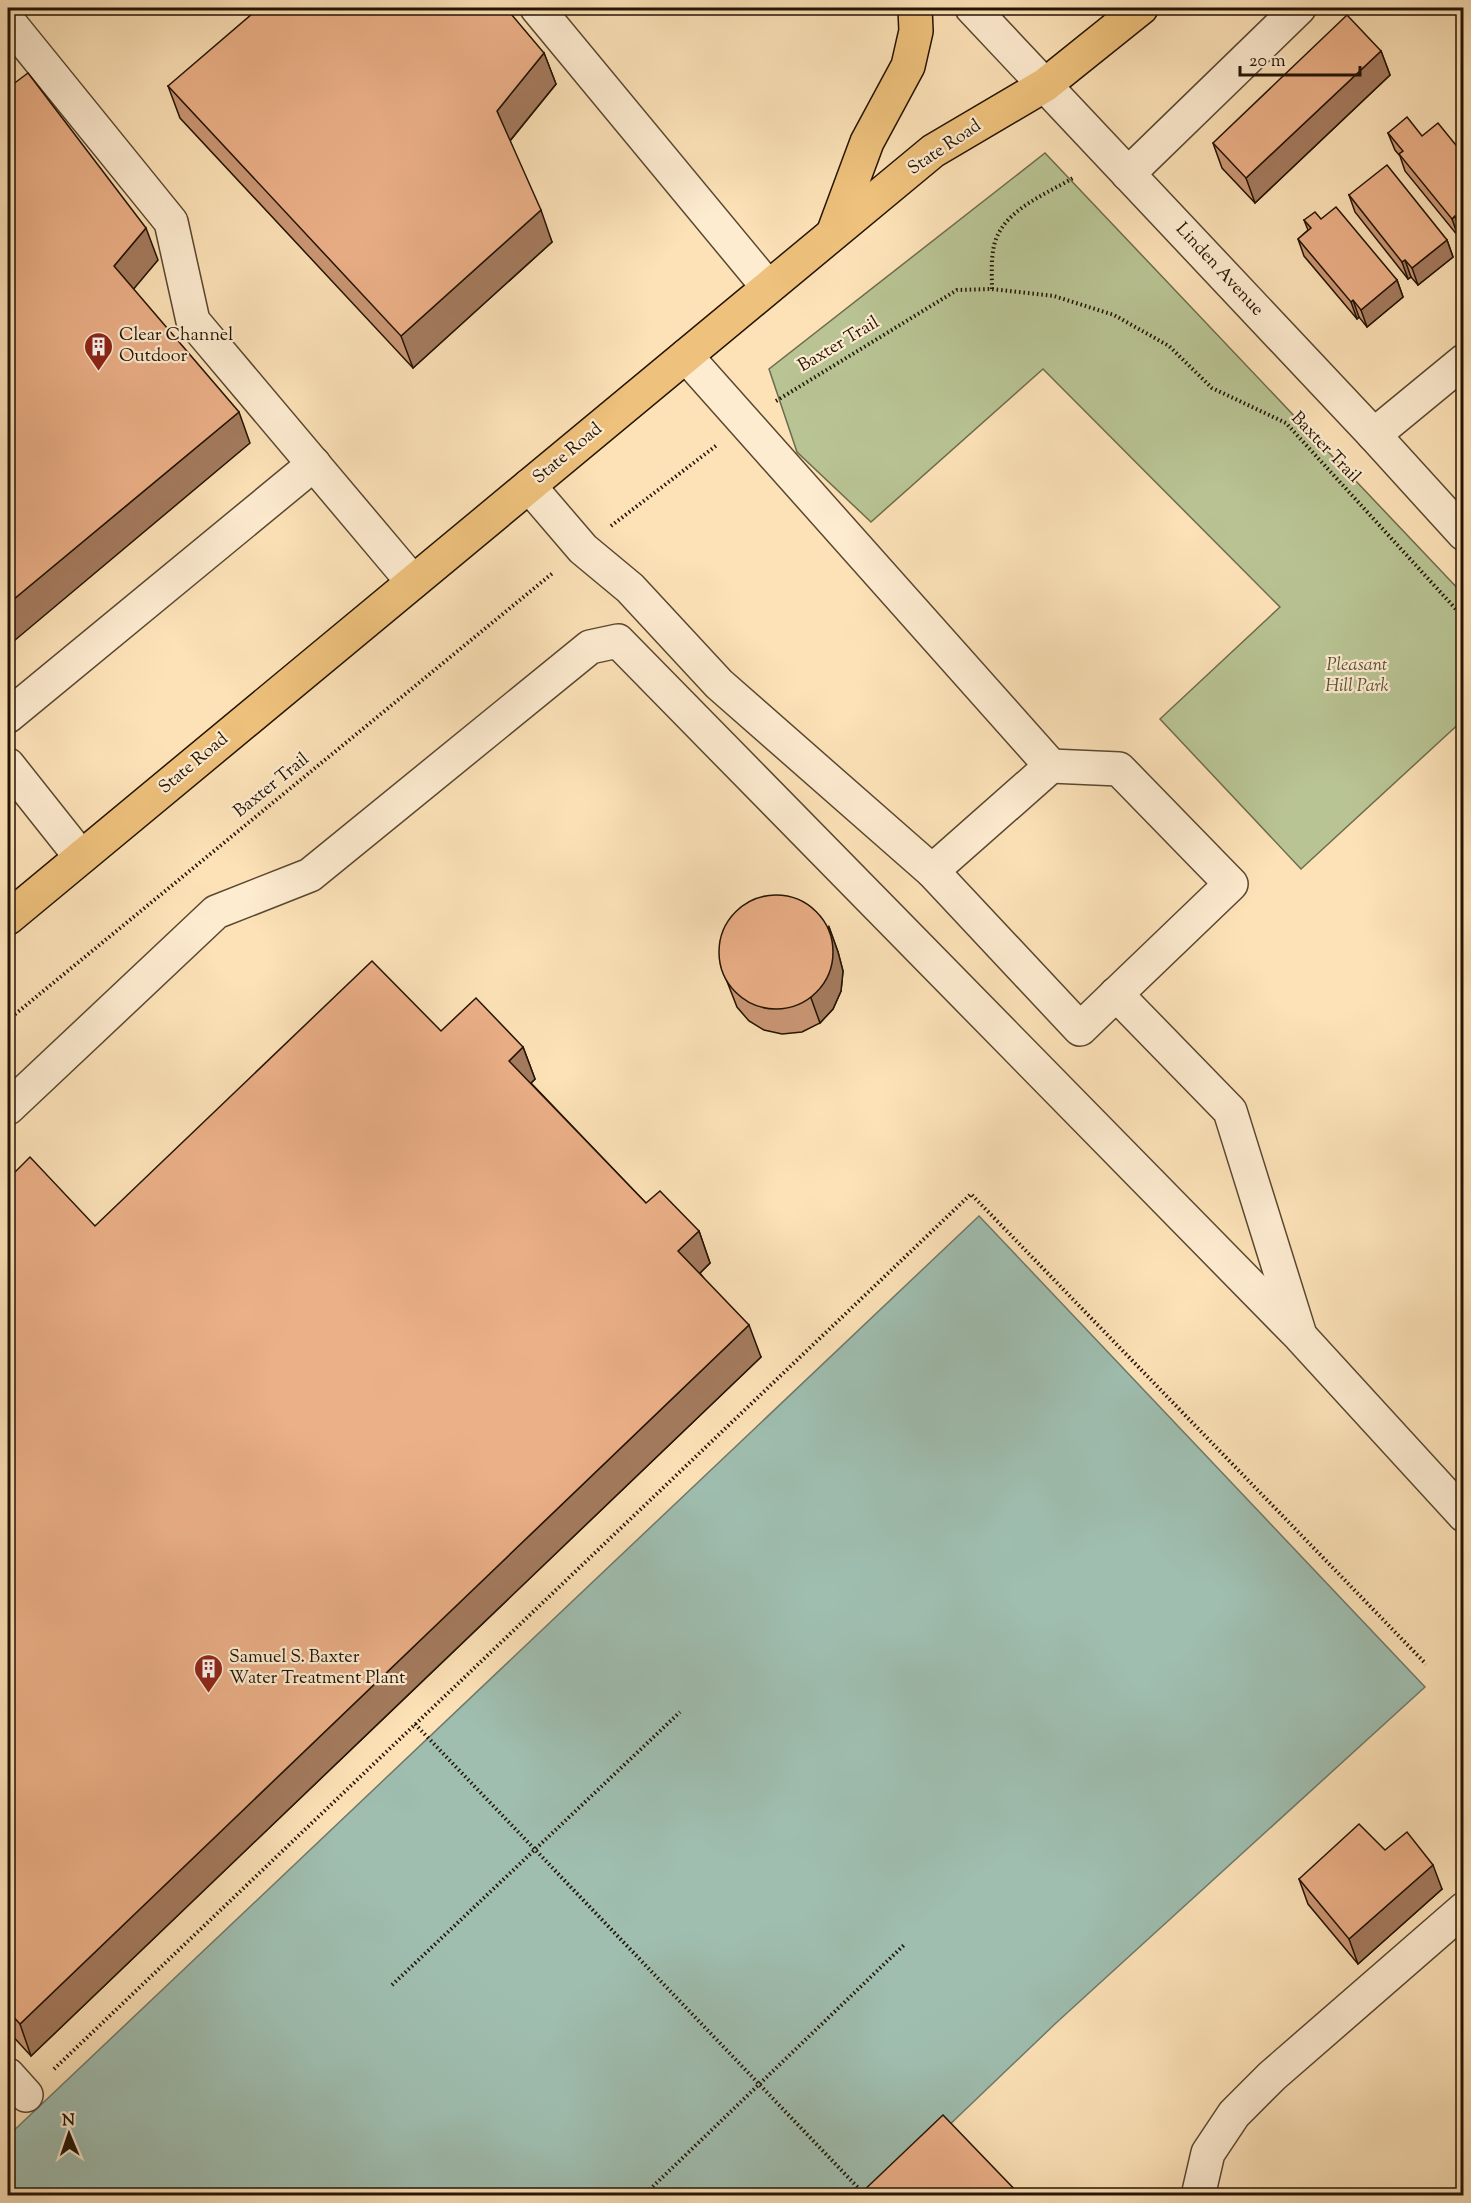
<svg xmlns="http://www.w3.org/2000/svg" width="1471" height="2203" font-family="'Sorts Mill Goudy',serif">
  <style>
    .green { fill: #b9c494; stroke: #6e6c4c; stroke-width: 1.5 }
    .water { fill: #9fbeb0; stroke: #6d7a6b; stroke-width: 1.5 }
    .lines { fill: none; stroke-linecap: round; stroke-linejoin: round }
    .minor-casing { stroke: #594730; stroke-width: 36 }
    .major-casing { stroke: #221303; stroke-width: 36 }
    .path { stroke: #221303; stroke-width: 4; stroke-dasharray: 1.5 3; stroke-linecap: butt }
    .minor { stroke: #feecd1; stroke-width: 33 }
    .major { stroke: #eec17c; stroke-width: 33 }
    .wall { fill: #cb9775; stroke: #221303; stroke-width: 1.5 }
    .shaded-wall { fill: #a57b5f; stroke: #221303; stroke-width: 1.5 }
    .building { fill: #ecb088; stroke: #221303; stroke-width: 1.5 }
    .labels { text-anchor: middle; dominant-baseline: central; stroke-width: 4.5; stroke-linejoin: round; paint-order: stroke }
    .street-label { font-size: 18px; fill: #221303; stroke: #feecd1 }
    .poi-label { font-size: 18px; fill: #221303; stroke: #feecd1; text-anchor: start }
    .park-label { font-size: 18px; font-style: italic; fill: #575136; stroke: #feecd1 }
  </style>
  <rect width="100%" height="100%" fill="#fde2b8"/>
  <filter id="stains"><feTurbulence type="fractalNoise" baseFrequency=".00333" numOctaves="4"/><feColorMatrix values="0 0 0 0 .2 0 0 0 0 .09 0 0 0 0 .02 0 0 0 .5 -.17"/></filter>
  <radialGradient id="worn" r=".72"><stop offset=".6" stop-color="#630" stop-opacity="0"/><stop offset="1" stop-color="#630" stop-opacity=".3"/></radialGradient>
  <path class="green" d="M 1045,153 L 1463,594 L 1463,720 L 1301,869 L 1160,719 L 1280,607 L 1043,369 L 871,522 L 797,452 L 769,369 Z"/>
  <path class="water" d="M 979,1216 L 1425,1687 L 1056,2023 L 876,2195 L 8,2196 L 8,2136 Z"/>
  <g class="lines">
    <defs>
      <g id="minor">
        <path d="M 537,8 L 768,287"/>
        <path d="M 972,8 L 1374,435 L 1464,534"/>
        <path d="M 8,21 L 171,222 L 193,321 L 413,582"/>
        <path d="M 1128,174 L 1299,8"/>
        <path d="M 1374,435 L 1464,361"/>
        <path d="M 529,486 L 583,549 L 630,588 L 719,684 L 932,871 L 1051,766 L 686,356"/>
        <path d="M 8,716 L 314,464"/>
        <path d="M 8,765 L 81,857"/>
        <path d="M 932,871 L 1080,1029 L 1231,884 L 1119,769 L 1051,766"/>
        <path d="M 1116,994 L 1230,1111 L 1299,1332"/>
        <path d="M 8,1108 L 216,912 L 310,875 L 590,647 L 618,641 L 1300,1336 L 1464,1515"/>
        <path d="M 8,2075 L 26,2095"/>
        <path d="M 1198,2196 L 1208,2153 L 1234,2114 L 1272,2076 L 1464,1909"/>
      </g>
      <g id="major">
        <path d="M 834,231 L 867,142 L 908,66 L 916,31 L 915,8"/>
        <path d="M 8,918 L 933,151 L 1045,85 L 1141,8"/>
      </g>
    </defs>
    <use href="#minor" class="minor-casing"/>
    <use href="#major" class="major-casing"/>
    <g class="path">
      <path d="M 992,289 C 992,277 991,264 993,251 C 998,212 1043,196 1073,178"/>
      <path d="M 776,401 L 957,290 L 992,289 L 1054,296 L 1114,315 L 1169,346 L 1212,388 L 1286,423 L 1464,618"/>
      <path d="M 611,526 L 717,445"/>
      <path d="M 8,1020 L 554,572"/>
      <path d="M 415,1724 L 866,2196"/>
      <path d="M 392,1985 L 680,1712"/>
      <path d="M 54,2069 L 971,1194 L 1426,1664"/>
      <path d="M 643,2196 L 904,1945"/>
    </g>
    <use href="#minor" class="minor"/>
    <use href="#major" class="major"/>
  </g>
  <g class="wall">
    <path d="M 1381,51 L 1390,75 L 1255,203 L 1222,168 L 1213,143 Z"/>
    <path d="M 544,53 L 556,84 L 510,141 L 552,242 L 413,368 L 180,118 L 168,86 Z"/>
    <path d="M 1388,133 L 1422,136 L 1464,155 L 1464,236 L 1461,233 L 1458,236 L 1405,171 L 1400,156 L 1395,150 Z"/>
    <path d="M 1349,195 L 1447,240 L 1453,257 L 1418,285 L 1411,277 L 1408,279 L 1355,212 Z"/>
    <path d="M 1321,219 L 1397,280 L 1403,297 L 1367,327 L 1359,317 L 1357,319 L 1304,256 L 1298,239 L 1308,230 L 1304,220 Z"/>
    <path d="M 829,927 L 838,952 L 843,971 L 841,991 L 833,1009 L 820,1023 L 802,1032 L 782,1034 L 764,1030 L 749,1021 L 737,1007 L 721,966 Z"/>
    <path d="M 441,1031 L 523,1047 L 535,1079 L 531,1083 L 646,1203 L 699,1231 L 710,1263 L 700,1273 L 761,1357 L 31,2056 L 8,2031 L 8,1179 L 95,1226 Z"/>
    <path d="M 1385,1850 L 1442,1889 L 1358,1964 L 1308,1904 L 1299,1879 Z"/>
  </g>
  <g class="shaded-wall">
    <path d="M 1381,51 L 1390,75 L 1255,203 L 1246,178 Z"/>
    <path d="M 544,53 L 556,84 L 508,143 L 497,111 Z"/>
    <path d="M 541,210 L 552,242 L 413,368 L 401,336 Z"/>
    <path d="M 1455,216 L 1461,233 L 1458,236 L 1452,219 Z"/>
    <path d="M 146,228 L 158,260 L 126,298 L 114,266 Z"/>
    <path d="M 1447,240 L 1453,257 L 1418,285 L 1412,268 Z"/>
    <path d="M 1405,260 L 1411,277 L 1408,279 L 1402,262 Z"/>
    <path d="M 1397,280 L 1403,297 L 1367,327 L 1361,310 Z"/>
    <path d="M 1353,300 L 1359,317 L 1357,319 L 1351,302 Z"/>
    <path d="M 239,412 L 250,443 L 8,646 L 8,604 Z"/>
    <path d="M 829,927 L 838,952 L 843,971 L 841,991 L 833,1009 L 820,1023 L 811,998 Z"/>
    <path d="M 523,1047 L 535,1079 L 521,1093 L 509,1061 Z"/>
    <path d="M 699,1231 L 710,1263 L 690,1283 L 678,1251 Z"/>
    <path d="M 749,1325 L 761,1357 L 31,2056 L 20,2024 Z"/>
    <path d="M 1433,1865 L 1442,1889 L 1358,1964 L 1349,1939 Z"/>
  </g>
  <g class="building">
    <path d="M 259,8 L 506,8 L 544,53 L 497,111 L 541,210 L 401,336 L 168,86 Z"/>
    <path d="M 1347,15 L 1381,51 L 1246,178 L 1213,143 Z"/>
    <path d="M 28,73 L 146,228 L 114,266 L 239,412 L 8,604 L 8,88 Z"/>
    <path d="M 1407,117 L 1422,136 L 1438,123 L 1464,155 L 1464,224 L 1462,225 L 1455,216 L 1452,219 L 1399,154 L 1403,151 L 1388,133 Z"/>
    <path d="M 1387,165 L 1447,240 L 1412,268 L 1405,260 L 1402,262 L 1349,195 Z"/>
    <path d="M 1336,207 L 1397,280 L 1361,310 L 1353,300 L 1351,302 L 1298,239 L 1311,228 L 1304,220 L 1315,212 L 1321,219 Z"/>
    <circle cx="776" cy="952" r="57"/>
    <path d="M 372,961 L 441,1031 L 476,998 L 523,1047 L 509,1061 L 646,1203 L 660,1191 L 699,1231 L 678,1251 L 749,1325 L 20,2024 L 8,2011 L 8,1179 L 30,1157 L 95,1226 Z"/>
    <path d="M 1359,1824 L 1385,1850 L 1407,1832 L 1433,1865 L 1349,1939 L 1299,1879 Z"/>
    <path d="M 943,2115 L 1021,2196 L 858,2196 Z"/>
  </g>
  <defs>
    <symbol id="building-pin" viewBox="-11 -11 22 30"><path d="M0 17L-7.5 6A9.5 9.5 0 1 1 7.5 6Z" fill="#8f2418" stroke="#feecd1"/><path d="M-4-6H4V6H1V3H-1V6H-4ZM-2.5-4.3h1.7v1.8h-1.7ZM.8-4.3h1.7v1.8H.8ZM-2.5-1h1.7V.8h-1.7ZM.8-1h1.7V.8H.8Z" fill="#fff"/></symbol>
  </defs>
  <g fill-rule="evenodd">
    <use href="#building-pin" x="82" y="330" width="33" height="45"/>
    <use href="#building-pin" x="192" y="1652" width="33" height="45"/>
  </g>
  <g class="labels">
    <g class="street-label">
      <text transform="translate(945 148) rotate(-34)">State Road</text>
      <text transform="translate(1219 270) rotate(47)">Linden Avenue</text>
      <text transform="translate(839 345) rotate(-31)">Baxter Trail</text>
      <text transform="translate(1325 448) rotate(46)">Baxter Trail</text>
      <text transform="translate(568 454) rotate(-40)">State Road</text>
      <text transform="translate(194 764) rotate(-40)">State Road</text>
      <text transform="translate(272 786) rotate(-39)">Baxter Trail</text>
    </g>
    <g class="poi-label">
      <text x="119" y="336">Clear Channel<tspan x="119" dy="21">Outdoor</tspan></text>
      <text x="229" y="1658">Samuel S. Baxter<tspan x="229" dy="21">Water Treatment Plant</tspan></text>
    </g>
    <g class="park-label">
      <text x="1357" y="666">Pleasant<tspan x="1357" dy="21">Hill Park</tspan></text>
    </g>
  </g>
  <rect width="1471" height="2203" fill="none" stroke="#fde2b8" stroke-width="30"/>
  <rect x="9" y="9" width="1453" height="2185" fill="none" stroke="#221303" stroke-width="3"/>
  <rect x="15" y="15" width="1441" height="2173" fill="none" stroke="#221303" stroke-width="1.5"/>
  <g transform="translate(69 2134) rotate(358)" stroke="#feecd1" stroke-width="4.5" paint-order="stroke">
  <path d="M0-4.5L10 22L0 15L-10 22Z" fill="#221303"/>
  <text y="-9" font-size="16" font-weight="bold" text-anchor="middle" fill="#221303">N</text>
  </g>
  <path d="M1240 66v9h120v-9" fill="none" stroke="#221303" stroke-width="3"/>
  <text x="1249" y="66" font-size="18" fill="#221303" stroke="#feecd1" stroke-width="4.5" paint-order="stroke">20 m</text>
  <rect width="100%" height="100%" filter="url(#stains)"/>
  <rect width="100%" height="100%" fill="url(#worn)"/>
</svg>
